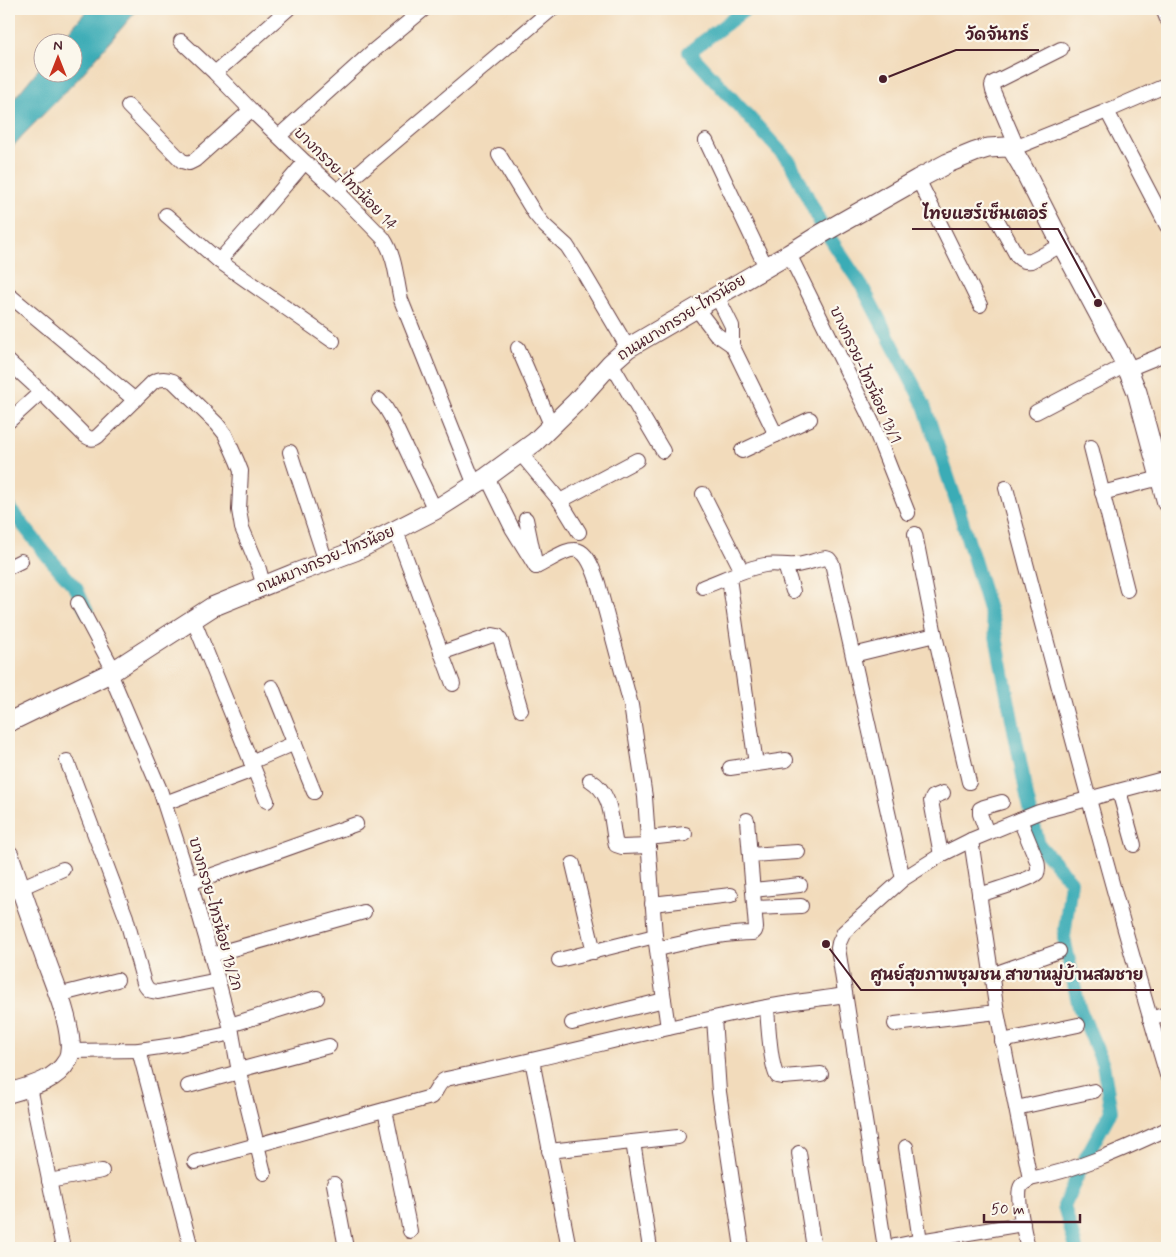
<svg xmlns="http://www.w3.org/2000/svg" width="1176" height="1257" font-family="Mynerve,'Playpen Sans Thai',sans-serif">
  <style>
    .water { fill: #3bacb6; stroke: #426670 }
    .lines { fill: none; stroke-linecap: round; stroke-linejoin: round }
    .canal { stroke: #3bacb6; stroke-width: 14 }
    .street-casing { stroke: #633b41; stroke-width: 16 }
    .secondary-casing { stroke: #633b41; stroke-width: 21 }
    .street { stroke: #fff; stroke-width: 14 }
    .secondary { stroke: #fff; stroke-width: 19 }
    .labels { text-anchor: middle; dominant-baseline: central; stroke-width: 4.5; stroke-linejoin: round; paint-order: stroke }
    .street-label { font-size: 15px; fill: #4a1f2b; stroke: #fbf7ec }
    .leader { fill: none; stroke: #4a1f2b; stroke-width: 2 }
    .callout-dot { fill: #4a1f2b; stroke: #fbf7ec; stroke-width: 2 }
    .callout-label { font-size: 16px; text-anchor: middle; font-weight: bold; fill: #4a1f2b; stroke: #fbf7ec; stroke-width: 4.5; stroke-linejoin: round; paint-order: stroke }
  </style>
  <rect width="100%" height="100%" fill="#fbf7ec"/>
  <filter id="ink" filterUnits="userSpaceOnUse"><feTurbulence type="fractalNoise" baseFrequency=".02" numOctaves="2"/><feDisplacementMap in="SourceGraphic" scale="10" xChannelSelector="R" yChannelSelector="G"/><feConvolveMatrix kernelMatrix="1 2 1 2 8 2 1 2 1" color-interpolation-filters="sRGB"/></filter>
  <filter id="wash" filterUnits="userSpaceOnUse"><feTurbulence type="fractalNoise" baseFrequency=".0096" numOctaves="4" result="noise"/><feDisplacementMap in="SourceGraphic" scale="20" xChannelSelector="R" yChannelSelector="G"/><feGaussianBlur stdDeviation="1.12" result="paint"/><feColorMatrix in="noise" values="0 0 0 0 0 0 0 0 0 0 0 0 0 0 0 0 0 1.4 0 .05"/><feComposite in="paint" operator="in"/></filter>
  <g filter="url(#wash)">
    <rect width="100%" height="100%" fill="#f2dbbb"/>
    <path class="water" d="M 88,9 L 138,9 L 77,80 L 22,136 L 9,151 L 9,105 L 42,65 L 42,72 L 72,72 L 72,42 L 60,42 Z"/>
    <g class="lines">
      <g class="canal">
        <path d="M 746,9 L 689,52 L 790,162 L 822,226 L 863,288 L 924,405 L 958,507 L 994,626 L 1027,797 L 1039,845 L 1071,881 L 1064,938 L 1079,1007 L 1103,1064 L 1111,1111 L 1086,1157 L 1064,1206 L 1076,1248"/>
        <path d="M 9,507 L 45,553 L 76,588 L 87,612"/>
      </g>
    </g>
  </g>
  <g filter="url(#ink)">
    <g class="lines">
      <defs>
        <g id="street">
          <path d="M 1163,9 L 1167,19"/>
          <path d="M 181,41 L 215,73 L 251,110 L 305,162 L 337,191 L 383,238 C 396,257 396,279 401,300 L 475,485"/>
          <path d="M 215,73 L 288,9"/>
          <path d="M 128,106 L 182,161 L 189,163 L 195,160 L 251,110"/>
          <path d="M 1107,111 L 1167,226"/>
          <path d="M 279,136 L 372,52 L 424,9"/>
          <path d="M 706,141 L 766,267"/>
          <path d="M 1017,147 L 993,91 L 992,86 L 993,83 L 1061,49"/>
          <path d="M 1012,149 L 1107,111 L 1167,85"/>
          <path d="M 499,155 L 535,214 L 545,226 L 567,246 L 576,260 L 628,348"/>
          <path d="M 918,179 L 980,305"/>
          <path d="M 337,191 L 552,9"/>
          <path d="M 994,214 L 1017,256 C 1022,261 1025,262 1031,261 L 1062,245"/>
          <path d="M 166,215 L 219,261 L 333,341"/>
          <path d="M 789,254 L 872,422 L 908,513"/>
          <path d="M 219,261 L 258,217 L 305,162"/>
          <path d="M 9,295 L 135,400"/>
          <path d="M 717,296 L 732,326 L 732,345 L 776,435"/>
          <path d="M 696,308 L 716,334 L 732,345"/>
          <path d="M 518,348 L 552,427"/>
          <path d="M 9,362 L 33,384 L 83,434 C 88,438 92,441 98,436 L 153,382 C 160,378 166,378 173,381 L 217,424 L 225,434 L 237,461 L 241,471 L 239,510 L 242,528 L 258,566 L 264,587"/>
          <path d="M 611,363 L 663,451"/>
          <path d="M 1128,369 L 1167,353"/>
          <path d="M 379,400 L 385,407 L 391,417 L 435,510"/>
          <path d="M 1036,412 L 1126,365"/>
          <path d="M 9,421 L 41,392"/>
          <path d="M 1091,447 L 1127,590"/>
          <path d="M 742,451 L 810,419"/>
          <path d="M 290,452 L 326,562"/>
          <path d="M 521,454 L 560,501 L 579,532"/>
          <path d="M 487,477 L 512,528 L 536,567 L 526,519"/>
          <path d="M 1006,488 C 1058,684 1109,880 1167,1075"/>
          <path d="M 1102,493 L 1160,478"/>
          <path d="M 703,494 L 742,571"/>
          <path d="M 560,501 L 637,460"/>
          <path d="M 396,531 L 453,684"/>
          <path d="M 915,534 L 935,635 L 969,782"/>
          <path d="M 785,565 L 793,591"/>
          <path d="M 9,567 L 21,561"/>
          <path d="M 536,567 C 573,548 582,535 598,583 L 631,705 L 645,797 L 655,936 L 668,1028"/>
          <path d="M 729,578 L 756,764"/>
          <path d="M 703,587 C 723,580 743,569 765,565 C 775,563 785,566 796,565 C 806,564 815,560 826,558 L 829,559 L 832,563 L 903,879"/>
          <path d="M 78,603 L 114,671"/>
          <path d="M 193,619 L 267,801"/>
          <path d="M 441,653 L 493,635 L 498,636 L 501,641 L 521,710"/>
          <path d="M 853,655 L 935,635"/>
          <path d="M 110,673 L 160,790 L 190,883 L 211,955 L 232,1033 L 239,1072 L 264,1173"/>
          <path d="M 272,687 L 314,792"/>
          <path d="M 67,761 L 126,917 L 144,983 C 148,991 150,991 158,992 L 218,980"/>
          <path d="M 251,762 L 295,743"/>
          <path d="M 730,768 L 786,760"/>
          <path d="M 590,780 C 614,795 610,820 616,845 L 622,847 L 649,846"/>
          <path d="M 1119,791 L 1134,845"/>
          <path d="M 165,803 L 245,773"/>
          <path d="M 987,833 L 980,814 L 980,809 L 984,807 L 1002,802"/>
          <path d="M 648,838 L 685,834"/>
          <path d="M 971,840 L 997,1012 L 1030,1179 C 1080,1169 1122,1150 1167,1129"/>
          <path d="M 750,855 L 798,852"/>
          <path d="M 941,855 L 931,801 L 933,797 L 943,793"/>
          <path d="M 573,864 L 594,952"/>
          <path d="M 190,883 L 356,824"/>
          <path d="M 20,888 L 63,869"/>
          <path d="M 753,890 L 800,885"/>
          <path d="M 979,895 C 990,891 1031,880 1037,873 C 1039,869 1038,865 1037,861 L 1020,820"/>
          <path d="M 652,904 L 731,895"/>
          <path d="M 755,908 L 801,906"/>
          <path d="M 657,949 C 689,942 720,933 753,933 L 755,931 L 756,928 L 747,820"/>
          <path d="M 211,955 L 364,912"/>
          <path d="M 559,960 L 655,936"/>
          <path d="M 991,975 L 1059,951"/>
          <path d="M 58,995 L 117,980"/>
          <path d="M 767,1007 C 768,1022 770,1064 777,1076 L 783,1077 L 821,1074"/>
          <path d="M 714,1018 L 719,1092 L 742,1248"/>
          <path d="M 1150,1019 L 1167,1014"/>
          <path d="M 572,1023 L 664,1000"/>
          <path d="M 895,1024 L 997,1012"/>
          <path d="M 230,1025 L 317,998"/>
          <path d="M 1002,1041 L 1078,1025"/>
          <path d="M 139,1050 L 191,1248"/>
          <path d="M 70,1051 L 139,1050 L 181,1044 L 232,1033"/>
          <path d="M 532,1060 L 569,1248"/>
          <path d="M 239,1070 L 329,1046"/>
          <path d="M 188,1086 L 239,1072"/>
          <path d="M 30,1087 L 63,1248"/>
          <path d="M 1016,1108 L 1094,1091"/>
          <path d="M 385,1110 L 410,1231"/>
          <path d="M 633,1142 L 650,1248"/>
          <path d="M 906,1147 L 920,1241"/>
          <path d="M 549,1151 L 678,1137"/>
          <path d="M 799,1153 L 814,1248"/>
          <path d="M 195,1162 L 431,1097 C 438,1091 437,1083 446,1079 C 553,1057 659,1028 766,1007 C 792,1002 819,999 845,995"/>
          <path d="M 49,1181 L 102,1171"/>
          <path d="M 334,1184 L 346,1248"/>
          <path d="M 1023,1224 L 920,1241 L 885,1248 L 838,948 L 839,943 L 844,932 L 903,879 L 941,855 L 971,840 L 1039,812 L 1167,778"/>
          <path d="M 1028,1248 C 1025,1237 1015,1194 1021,1186 C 1023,1183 1028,1181 1030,1179"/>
        </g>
        <g id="secondary">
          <path d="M 9,722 L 110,673 L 212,607 L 293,574 L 355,551 L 435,510 L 487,477 L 535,442 L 576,402 L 611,363 L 628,348 L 789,254 L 821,234 L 918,179 L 948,163 L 975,152 L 988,148 L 1006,147 L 1012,149 L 1022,166 L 1062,245 L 1126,365 L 1137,392 L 1167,503"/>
          <path d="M 9,855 C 22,892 35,929 48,966 C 57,990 68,1017 70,1042 C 71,1049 70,1055 67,1061 C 56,1081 29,1087 9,1093"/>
        </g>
      </defs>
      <use href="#street" class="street-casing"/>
      <use href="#secondary" class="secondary-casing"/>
      <use href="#street" class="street"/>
      <use href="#secondary" class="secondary"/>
    </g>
  </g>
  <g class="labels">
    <g class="street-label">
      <text transform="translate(345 179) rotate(45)">บางกรวย-ไทรน้อย 14</text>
      <text transform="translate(682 318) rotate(-32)">ถนนบางกรวย-ไทรน้อย</text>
      <text transform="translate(865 375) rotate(65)">บางกรวย-ไทรน้อย 13/1</text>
      <text transform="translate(326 560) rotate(-23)">ถนนบางกรวย-ไทรน้อย</text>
      <text transform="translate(215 914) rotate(74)">บางกรวย-ไทรน้อย 13/2ก</text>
    </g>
  </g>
  <path class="leader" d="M883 79L956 50H1039M1098 303L1058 229H912M826 944L861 990H1154"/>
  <g class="callout-dot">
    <circle cx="883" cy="79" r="5"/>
    <circle cx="1098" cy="303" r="5"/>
    <circle cx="826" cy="944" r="5"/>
  </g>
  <g class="callout-label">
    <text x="997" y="40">วัดจันทร์</text>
    <text x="985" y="219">ไทยแฮร์เซ็นเตอร์</text>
    <text x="1007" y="980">ศูนย์สุขภาพชุมชน สาขาหมู่บ้านสมชาย</text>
  </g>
  <rect width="1176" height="1257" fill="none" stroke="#fbf7ec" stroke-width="30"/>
  <g transform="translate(58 58)"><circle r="24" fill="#fbf7ec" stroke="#b4a19f"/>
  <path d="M0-4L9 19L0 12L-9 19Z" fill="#c8321e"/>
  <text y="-8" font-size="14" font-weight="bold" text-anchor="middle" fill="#4a1f2b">N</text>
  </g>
  <path d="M984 1214v8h96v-8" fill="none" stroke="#4a1f2b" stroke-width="2.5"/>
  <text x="991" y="1214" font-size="15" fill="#4a1f2b" stroke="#fbf7ec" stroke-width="4" paint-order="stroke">50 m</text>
</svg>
